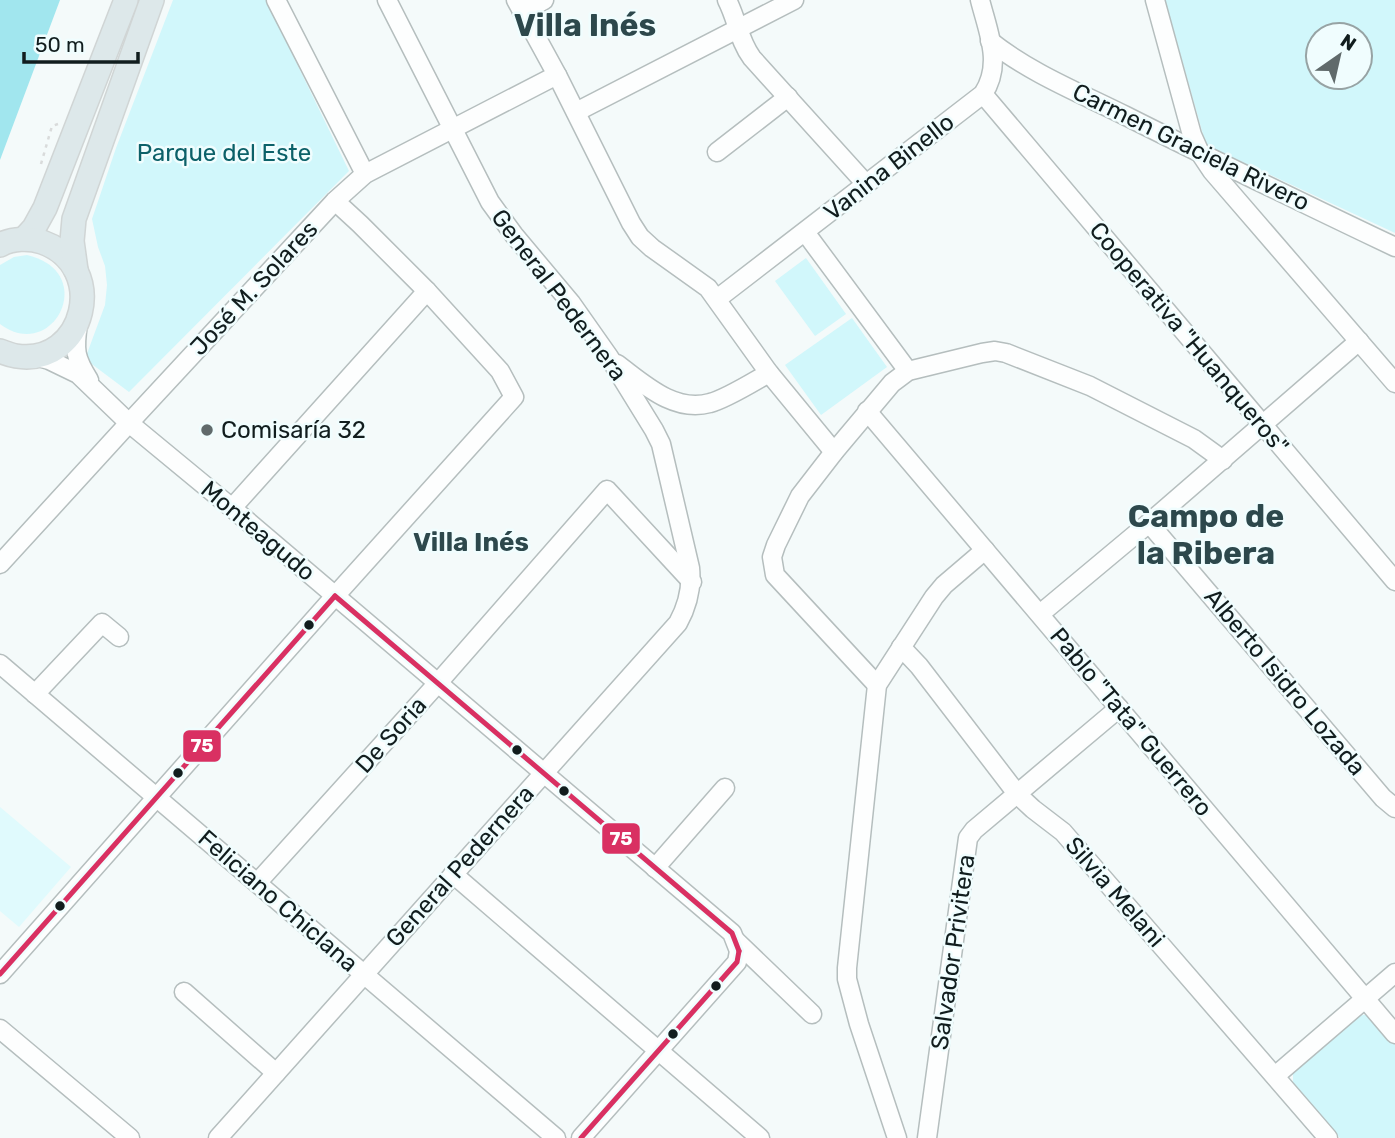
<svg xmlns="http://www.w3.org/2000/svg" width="1395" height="1138" font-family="Rubik,sans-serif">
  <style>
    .built { fill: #e0fafd }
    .green { fill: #d1f7fb; fill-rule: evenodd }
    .water { fill: #a1e6ee }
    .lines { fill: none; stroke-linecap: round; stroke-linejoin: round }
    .minor-casing { stroke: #b5bebe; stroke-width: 21 }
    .major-casing { stroke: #d0d5d5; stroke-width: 26 }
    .path { stroke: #d9dbdb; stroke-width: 2.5; stroke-dasharray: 3.5 5; stroke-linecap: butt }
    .minor { stroke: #fdfefe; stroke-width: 18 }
    .major { stroke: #dde8ea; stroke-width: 23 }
    .bus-1-casing { stroke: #f0fdfe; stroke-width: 10 }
    .bus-1 { stroke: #d93062; stroke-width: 5 }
    .poi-dot { fill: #606a6b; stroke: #f0fdfe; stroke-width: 2.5 }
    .bus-dot { fill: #111d1e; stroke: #f0fdfe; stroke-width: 2.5 }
    .labels { text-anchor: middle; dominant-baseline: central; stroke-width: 5; stroke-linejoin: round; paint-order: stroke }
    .street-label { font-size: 24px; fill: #111d1e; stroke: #f0fdfe }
    .park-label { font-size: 24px; fill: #0c6169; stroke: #f0fdfe }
    .poi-label { font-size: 24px; fill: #111d1e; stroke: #f0fdfe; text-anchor: start }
    .neighbourhood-label { font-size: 26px; font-weight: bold; fill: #2d484c; stroke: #f0fdfe }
    .district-label { font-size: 32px; font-weight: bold; fill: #2d484c; stroke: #f0fdfe }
    .line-badge { stroke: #f0fdfe; stroke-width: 2.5 }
    .badge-label { font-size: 19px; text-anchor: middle; font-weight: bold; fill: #fff }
  </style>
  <rect width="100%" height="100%" fill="#f4fafa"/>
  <path class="built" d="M 0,807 L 71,867 L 19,927 L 0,911 Z"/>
  <g class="green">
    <path d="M 173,0 L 266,0 L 349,171 L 129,392 L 85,359 L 105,305 L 107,285 L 105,266 L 98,247 L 92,219 L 116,148 Z"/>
    <path d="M 1165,0 L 1395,0 L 1395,233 L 1206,145 ZM 1318,35 L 1360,35 L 1360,77 L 1318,77 Z"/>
    <path d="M 27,255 C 100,272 53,364 0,324 L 0,265 L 14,257 Z"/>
    <path d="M 806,258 L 846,314 L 815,336 L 775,281 Z"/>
    <path d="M 852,318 L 887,367 L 821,415 L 785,365 Z"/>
    <path d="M 1369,1014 L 1395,1043 L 1395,1138 L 1340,1138 L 1293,1082 L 1293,1072 L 1358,1016 Z"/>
  </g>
  <path class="water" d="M 0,0 L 60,0 L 0,160 Z"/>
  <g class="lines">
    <defs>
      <g id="minor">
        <path d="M 276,0 L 365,174"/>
        <path d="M 516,0 L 557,75 L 631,223 L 640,237 L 652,248 L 708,288 L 769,373 L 834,452"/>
        <path d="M 727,0 C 737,19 739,41 752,58 L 866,184"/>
        <path d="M 1155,0 L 1192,135 L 1200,153 L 1212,171 L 1395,383"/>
        <path d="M 522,12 L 544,0"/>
        <path d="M 990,41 C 1030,73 1080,93 1126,116 C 1215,161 1305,204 1395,247"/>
        <path d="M 983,94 L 1395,581"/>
        <path d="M 576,112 L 794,0"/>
        <path d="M 717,152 L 788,97"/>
        <path d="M 805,232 L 908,371"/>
        <path d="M 717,299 L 983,94 C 1003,64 988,32 980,0"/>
        <path d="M 78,324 C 74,350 75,358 89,380"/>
        <path d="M 35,356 L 49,360 L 78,374 L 129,423 L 232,508 L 732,933 L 739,951 L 737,962 L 581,1138"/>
        <path d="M 617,364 C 644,384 674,413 710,403 C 726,399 753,382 769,373"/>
        <path d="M 867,411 L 1395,1034"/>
        <path d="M 232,508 L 427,291"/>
        <path d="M 1149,523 L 1383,798 L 1395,808"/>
        <path d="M 0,564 L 129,423 L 335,201 L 365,174 L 557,75"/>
        <path d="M 1040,614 L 1149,523 L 1359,341"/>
        <path d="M 901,647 L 919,666 L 1018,795 L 1033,809 L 1063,832 L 1328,1138"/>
        <path d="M 0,664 L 556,1138"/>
        <path d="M 877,685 L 775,575 L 772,557 L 776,545 L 800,496 L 834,452 L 892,383 L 908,371 L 982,353 L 995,351 L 1006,353 L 1090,386 L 1194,439 L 1223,460"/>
        <path d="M 35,694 L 102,623 L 119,637"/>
        <path d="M 655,868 L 725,788"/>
        <path d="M 453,874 L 760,1138"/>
        <path d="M 257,883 L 437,684 L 607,490 L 692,582"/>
        <path d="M 736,941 L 812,1014"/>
        <path d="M 0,974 L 335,596 L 514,397 L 500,371 L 427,291 L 360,224 L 335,201"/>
        <path d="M 184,992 L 276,1073"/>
        <path d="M 0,1029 L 130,1138"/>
        <path d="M 1275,1076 L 1395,973"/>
        <path d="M 218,1138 L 678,623 C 688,605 692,588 690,568 L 661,444 L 654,430 L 609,357 L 571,303 L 514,235 L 490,202 L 387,0"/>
        <path d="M 897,1138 L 859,1024 L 847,979 L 847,968 L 877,685 L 934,597 L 944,585 L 985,550"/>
        <path d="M 927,1138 L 968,838 L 974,830 L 1119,708"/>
      </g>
      <g id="major">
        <path d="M 24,239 L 34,228 L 45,208 L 126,0"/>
        <path d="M 0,245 C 12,238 30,238 42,242 C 110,266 85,367 16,356 C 10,355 5,353 0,351"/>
        <path d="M 76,270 L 72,241 L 74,219 L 152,0"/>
      </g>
    </defs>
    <use href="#minor" class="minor-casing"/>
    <use href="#major" class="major-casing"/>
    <path class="path" d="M 41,164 L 52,126 L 58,124"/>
    <use href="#minor" class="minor"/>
    <use href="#major" class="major"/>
    <defs>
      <g id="bus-1">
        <path d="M 335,596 L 732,933 L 739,951"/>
        <path d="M 0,974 L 335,596"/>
        <path d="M 581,1138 L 737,962 L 739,951"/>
      </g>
    </defs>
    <use href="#bus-1" class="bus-1-casing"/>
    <use href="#bus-1" class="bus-1"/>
  </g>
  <circle class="poi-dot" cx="207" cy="430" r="7"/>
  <g class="bus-dot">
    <circle cx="309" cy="625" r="6"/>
    <circle cx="517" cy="750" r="6"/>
    <circle cx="178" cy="773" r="6"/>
    <circle cx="564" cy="791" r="6"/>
    <circle cx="60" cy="906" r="6"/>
    <circle cx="716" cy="986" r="6"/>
    <circle cx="673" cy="1034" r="6"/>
  </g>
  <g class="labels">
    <g class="street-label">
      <text transform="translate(1191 147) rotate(26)">Carmen Graciela Rivero</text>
      <text transform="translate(889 167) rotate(-38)">Vanina Binello</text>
      <text transform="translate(254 288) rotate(-47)">José M. Solares</text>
      <text transform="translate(559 295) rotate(53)">General Pedernera</text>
      <text transform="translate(1189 338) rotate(50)">Cooperativa "Huanqueros"</text>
      <text transform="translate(258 531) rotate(40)">Monteagudo</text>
      <text transform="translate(1285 682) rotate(50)">Alberto Isidro Lozada</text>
      <text transform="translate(1131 722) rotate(50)">Pablo "Tata" Guerrero</text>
      <text transform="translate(391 735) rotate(-48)">De Soria</text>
      <text transform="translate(460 866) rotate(-48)">General Pedernera</text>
      <text transform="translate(1115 892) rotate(49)">Silvia Melani</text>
      <text transform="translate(278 901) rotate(41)">Feliciano Chiclana</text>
      <text transform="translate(953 952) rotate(-82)">Salvador Privitera</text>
    </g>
    <g class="park-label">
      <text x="224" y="153">Parque del Este</text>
    </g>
    <g class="poi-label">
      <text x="221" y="430">Comisaría 32</text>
    </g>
    <g class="neighbourhood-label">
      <text x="471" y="542">Villa Inés</text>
    </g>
    <g class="district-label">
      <text x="585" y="25">Villa Inés</text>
      <text x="1206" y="516">Campo de<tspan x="1206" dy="37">la Ribera</tspan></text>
    </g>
  </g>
  <g class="line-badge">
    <rect x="182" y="729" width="40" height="34" rx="7" fill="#d93062"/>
    <rect x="601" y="822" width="40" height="33" rx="7" fill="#d93062"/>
  </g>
  <g class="badge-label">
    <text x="202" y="752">75</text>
    <text x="621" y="845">75</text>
  </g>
  <g transform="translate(1339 56) rotate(34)"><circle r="33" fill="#f0fdfe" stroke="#97a3a4" stroke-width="2"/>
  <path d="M0-5L12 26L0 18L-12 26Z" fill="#606a6b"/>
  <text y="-10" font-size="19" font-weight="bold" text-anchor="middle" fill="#111d1e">N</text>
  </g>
  <path d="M24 52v10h114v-10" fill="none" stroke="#111d1e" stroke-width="3.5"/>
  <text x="35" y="52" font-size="21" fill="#111d1e" stroke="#f0fdfe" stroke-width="5" paint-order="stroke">50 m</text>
</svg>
